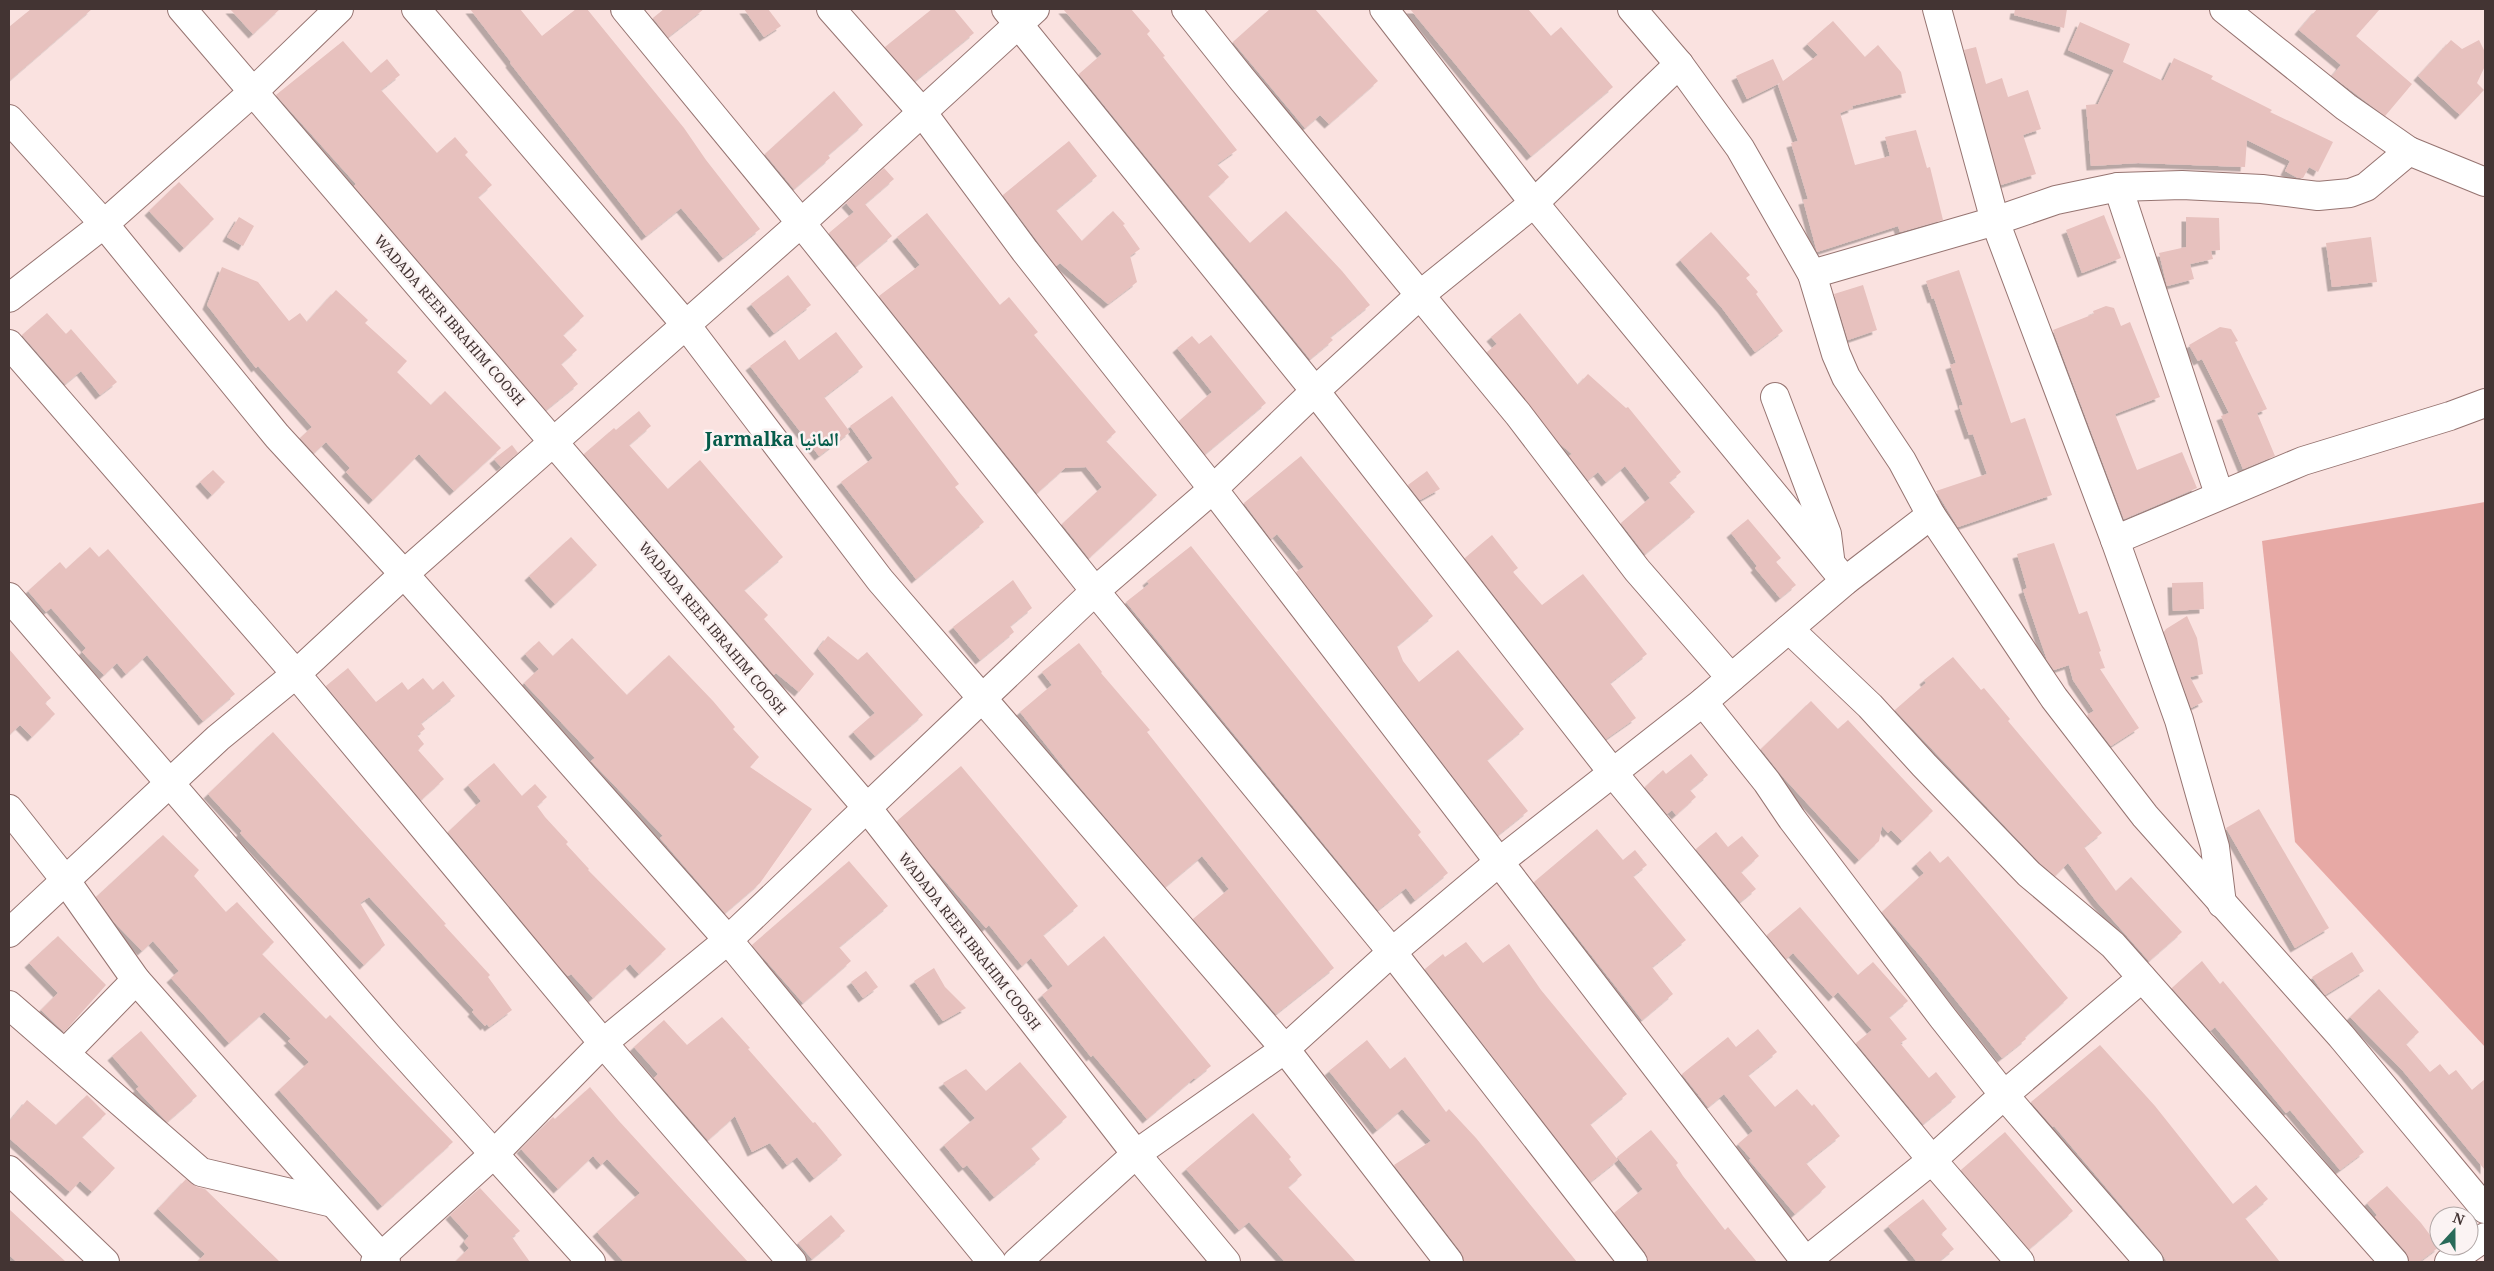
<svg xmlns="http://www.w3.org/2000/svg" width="2494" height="1271" font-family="'Noto Serif','Noto Naskh Arabic',serif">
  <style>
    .green { fill: #e7a9a5 }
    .building { fill: #e7c1be; filter: url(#shadow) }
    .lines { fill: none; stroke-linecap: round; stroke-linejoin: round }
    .minor-casing { stroke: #967471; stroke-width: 30 }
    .minor { stroke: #fff; stroke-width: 28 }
    .labels { text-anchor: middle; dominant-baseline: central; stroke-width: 5; stroke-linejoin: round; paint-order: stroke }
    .street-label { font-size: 14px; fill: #433433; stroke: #fbf3f3 }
    .district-label { font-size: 19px; font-weight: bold; fill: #055c4a; stroke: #fbf3f3 }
  </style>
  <defs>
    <filter id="shadow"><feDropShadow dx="-4.5" dy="4.5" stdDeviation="0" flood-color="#0004"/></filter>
  </defs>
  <rect width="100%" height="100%" fill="#fae2e0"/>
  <path class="green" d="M 2485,502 L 2485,1047 L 2295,842 L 2262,541 Z"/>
  <g class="building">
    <path d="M 31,9 L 92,9 L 9,81 L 9,27 Z"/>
    <path d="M 230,9 L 280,9 L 253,34 Z"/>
    <path d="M 470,9 L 520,9 L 542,36 L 576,9 L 587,9 L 684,128 L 706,160 L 760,229 L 723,258 L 681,208 L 646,236 L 510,63 L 511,62 Z"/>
    <path d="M 664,9 L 704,9 L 668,37 L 653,18 Z"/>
    <path d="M 744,9 L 768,9 L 781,26 L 764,37 Z"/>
    <path d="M 932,9 L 954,9 L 974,33 L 915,81 L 885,47 Z"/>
    <path d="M 1063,9 L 1131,9 L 1150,31 L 1147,34 L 1165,56 L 1163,57 L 1237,150 L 1217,164 L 1229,177 L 1208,196 L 1250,243 L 1286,211 L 1342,271 L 1370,305 L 1330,337 L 1333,340 L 1310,359 L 1079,74 L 1102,54 Z"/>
    <path d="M 1270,9 L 1315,9 L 1378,81 L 1329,124 L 1320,115 L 1305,128 L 1233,42 Z"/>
    <path d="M 1410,9 L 1528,9 L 1551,36 L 1561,27 L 1613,87 L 1531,156 Z"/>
    <path d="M 2015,9 L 2067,9 L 2064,28 L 2014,15 Z"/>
    <path d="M 2317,9 L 2380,9 L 2356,36 L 2412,84 L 2385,116 L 2332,76 L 2341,65 L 2299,30 Z"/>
    <path d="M 1833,21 L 1865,57 L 1878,45 L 1901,72 L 1906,93 L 1852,106 L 1853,108 L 1840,113 L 1855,165 L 1890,156 L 1885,137 L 1916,130 L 1927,168 L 1930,167 L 1943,220 L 1900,232 L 1898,226 L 1817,252 L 1803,200 L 1808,199 L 1791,143 L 1798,141 L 1778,85 L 1780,83 L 1747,99 L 1736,76 L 1773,59 L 1783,81 L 1818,55 L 1807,44 Z"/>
    <path d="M 2080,22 L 2130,44 L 2123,62 L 2163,81 L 2174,58 L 2213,76 L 2211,79 L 2272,110 L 2270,112 L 2333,142 L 2318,172 L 2309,167 L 2303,178 L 2298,178 L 2285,171 L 2290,161 L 2247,140 L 2245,167 L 2138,163 L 2091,166 L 2086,105 L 2098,104 L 2114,70 L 2068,50 Z"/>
    <path d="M 2451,40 L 2462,49 L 2479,40 L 2485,52 L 2485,66 L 2477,83 L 2484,90 L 2460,115 L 2418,76 Z"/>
    <path d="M 343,41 L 371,73 L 387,59 L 400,75 L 381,90 L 437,153 L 455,137 L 468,152 L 465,155 L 492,185 L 478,197 L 584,316 L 563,335 L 577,350 L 561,364 L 578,384 L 546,410 L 354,186 L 356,184 L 276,95 Z"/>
    <path d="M 1976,47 L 1986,84 L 2002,78 L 2008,97 L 2028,90 L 2041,129 L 2023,135 L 2036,174 L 2001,185 L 1964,50 Z"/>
    <path d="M 834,91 L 863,125 L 828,155 L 830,158 L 794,189 L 765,154 Z"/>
    <path d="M 1069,141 L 1097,176 L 1056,210 L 1082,241 L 1113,211 L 1125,224 L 1123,225 L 1140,249 L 1130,256 L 1137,282 L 1108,304 L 1060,263 L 1056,266 L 1003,195 Z"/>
    <path d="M 884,168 L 894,179 L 865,204 L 892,236 L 856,266 L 829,233 L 854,212 L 846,203 Z"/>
    <path d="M 179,182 L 214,219 L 184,248 L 149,211 Z"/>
    <path d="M 927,213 L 1000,305 L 1009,297 L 1038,332 L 1034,335 L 1116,432 L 1106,441 L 1157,495 L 1089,558 L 1062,524 L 1102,487 L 1086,467 L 1065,468 L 1037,493 L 879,296 L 920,265 L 897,237 Z"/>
    <path d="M 2104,215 L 2121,258 L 2082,273 L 2066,230 Z"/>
    <path d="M 239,217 L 254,226 L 243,246 L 227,237 Z"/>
    <path d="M 2186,217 L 2219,218 L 2220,250 L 2211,251 L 2213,259 L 2190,264 L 2194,279 L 2167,286 L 2159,253 L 2186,247 Z"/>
    <path d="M 1711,232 L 1750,275 L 1746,278 L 1758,292 L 1756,294 L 1783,331 L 1755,352 L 1722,308 L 1680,260 Z"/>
    <path d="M 2371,237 L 2377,282 L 2332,287 L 2326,243 Z"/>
    <path d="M 222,267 L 258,282 L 289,321 L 300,313 L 307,322 L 336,290 L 368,320 L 365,323 L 407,361 L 397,372 L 431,405 L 445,391 L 501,448 L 454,491 L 419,454 L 373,500 L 346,472 L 350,468 L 326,442 L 314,453 L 300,438 L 312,427 L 258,366 L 256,368 L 207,305 Z"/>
    <path d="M 1959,270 L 2011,423 L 2025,418 L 2052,495 L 1958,527 L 1936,491 L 1987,474 L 1973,434 L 1969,435 L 1959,406 L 1963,405 L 1950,365 L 1956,363 L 1934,298 L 1932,299 L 1926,281 Z"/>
    <path d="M 788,275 L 811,305 L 774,333 L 751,304 Z"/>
    <path d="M 1863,285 L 1877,330 L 1848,340 L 1834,294 Z"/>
    <path d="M 2106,306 L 2114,308 L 2121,326 L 2130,322 L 2160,397 L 2115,414 L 2137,470 L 2182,452 L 2197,488 L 2124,519 L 2053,330 L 2094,314 L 2093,311 Z"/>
    <path d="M 47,313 L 66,334 L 71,329 L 117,382 L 100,395 L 81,371 L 65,384 L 22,335 Z"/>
    <path d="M 1520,313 L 1578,385 L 1588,374 L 1626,408 L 1628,407 L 1681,472 L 1669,482 L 1695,512 L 1645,554 L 1621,523 L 1650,498 L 1625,466 L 1606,482 L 1598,472 L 1588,480 L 1569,456 L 1572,454 L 1560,444 L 1487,352 L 1497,344 L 1491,337 Z"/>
    <path d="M 2220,327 L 2231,329 L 2238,341 L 2235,342 L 2267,409 L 2257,413 L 2275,456 L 2243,469 L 2221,416 L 2229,413 L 2202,359 L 2198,361 L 2189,345 Z"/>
    <path d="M 836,332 L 863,367 L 824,397 L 850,432 L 819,456 L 750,366 L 785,340 L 799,360 Z"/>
    <path d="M 1211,335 L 1266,403 L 1205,454 L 1179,421 L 1212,392 L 1177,348 L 1192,336 L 1199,344 Z"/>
    <path d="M 892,396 L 959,484 L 955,487 L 984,522 L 916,579 L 841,482 L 873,458 L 850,426 Z"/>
    <path d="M 639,411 L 651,426 L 629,445 L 668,489 L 700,460 L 783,557 L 744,590 L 768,615 L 764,619 L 814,674 L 799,692 L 776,673 L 774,675 L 584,454 L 614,428 L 616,430 Z"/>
    <path d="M 512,445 L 518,453 L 501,467 L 494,459 Z"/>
    <path d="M 1301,456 L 1433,616 L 1397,646 L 1403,661 L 1419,682 L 1458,650 L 1524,729 L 1487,760 L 1528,811 L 1498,835 L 1296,572 L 1304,567 L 1277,534 L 1271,539 L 1244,503 Z"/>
    <path d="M 213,470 L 225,482 L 212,495 L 200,482 Z"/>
    <path d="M 1427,471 L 1440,489 L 1420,500 L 1408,485 Z"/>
    <path d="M 1748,519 L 1781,558 L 1776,562 L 1796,585 L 1780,598 L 1755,568 L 1757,566 L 1731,533 Z"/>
    <path d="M 1492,535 L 1518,568 L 1513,572 L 1542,605 L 1583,574 L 1647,654 L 1610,683 L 1636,718 L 1606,739 L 1465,558 Z"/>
    <path d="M 571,537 L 597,565 L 555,604 L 529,576 Z"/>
    <path d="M 2054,543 L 2079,614 L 2087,611 L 2101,651 L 2099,652 L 2105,668 L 2100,669 L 2139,728 L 2111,746 L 2087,715 L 2094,711 L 2073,680 L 2069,665 L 2054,670 L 2047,660 L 2023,590 L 2027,588 L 2017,554 Z"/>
    <path d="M 1191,546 L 1421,832 L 1418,835 L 1448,873 L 1415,900 L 1406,888 L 1378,910 L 1126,602 L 1149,584 L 1147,581 Z"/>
    <path d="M 90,547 L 99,557 L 108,549 L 235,694 L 203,721 L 147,655 L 126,674 L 117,663 L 104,675 L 82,652 L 86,648 L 51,608 L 46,612 L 28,591 L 60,562 L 66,569 Z"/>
    <path d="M 1013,580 L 1032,608 L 1010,626 L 1014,632 L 980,660 L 953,627 Z"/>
    <path d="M 2203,582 L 2204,609 L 2173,611 L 2172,583 Z"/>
    <path d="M 2187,616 L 2197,638 L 2203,674 L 2190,677 L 2203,702 L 2191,708 L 2164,632 L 2166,629 Z"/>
    <path d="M 828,636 L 858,660 L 867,652 L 923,715 L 875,756 L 853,732 L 875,713 L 818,649 Z"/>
    <path d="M 572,638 L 627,695 L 669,655 L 713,701 L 735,727 L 733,729 L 759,757 L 750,767 L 812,809 L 760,883 L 725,913 L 660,838 L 663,836 L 591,761 L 595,758 L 524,683 L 539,669 L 525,654 L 539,641 L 553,656 Z"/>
    <path d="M 1079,643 L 1102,672 L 1101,673 L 1150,730 L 1147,732 L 1334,968 L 1276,1014 L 1193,919 L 1229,889 L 1202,856 L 1165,887 L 1073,779 L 1020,712 L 1052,685 L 1042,672 Z"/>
    <path d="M 9,649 L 51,698 L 45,703 L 55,714 L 32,737 L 20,725 L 9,735 Z"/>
    <path d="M 1953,657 L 1981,690 L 1984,688 L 2010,719 L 2008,721 L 2102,833 L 2084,847 L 2116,891 L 2131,877 L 2182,932 L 2149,961 L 2096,901 L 2068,863 L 2055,876 L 2040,863 L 1895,710 L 1926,683 L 1924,680 Z"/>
    <path d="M 348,668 L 376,702 L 402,682 L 408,690 L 423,678 L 433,690 L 443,681 L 455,696 L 421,723 L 425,729 L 417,735 L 424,744 L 418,750 L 444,779 L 421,800 L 326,686 Z"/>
    <path d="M 1811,701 L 1838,729 L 1848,720 L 1933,811 L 1902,841 L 1891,830 L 1888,833 L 1882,826 L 1879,841 L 1859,860 L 1783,777 L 1761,749 Z"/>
    <path d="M 273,732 L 446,924 L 444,925 L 490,975 L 488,977 L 512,1010 L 489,1027 L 487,1024 L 485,1026 L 472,1012 L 474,1010 L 369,897 L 360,903 L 385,945 L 364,965 L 240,833 L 242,831 L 208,794 Z"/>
    <path d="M 1691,754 L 1708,775 L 1690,790 L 1696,797 L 1676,815 L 1672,810 L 1667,814 L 1645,787 L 1663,770 L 1666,774 Z"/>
    <path d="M 494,763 L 522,796 L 535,784 L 547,797 L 537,806 L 545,817 L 568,842 L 566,844 L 589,869 L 588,870 L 666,949 L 639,974 L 630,964 L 593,998 L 571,974 L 568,976 L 556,963 L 448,832 L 481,801 L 468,785 Z"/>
    <path d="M 961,766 L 1078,906 L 1043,935 L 1068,966 L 1104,936 L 1211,1066 L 1195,1079 L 1194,1078 L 1147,1119 L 1093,1055 L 1091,1057 L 1042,995 L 1053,986 L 1031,958 L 1022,966 L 989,925 L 986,928 L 928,861 L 897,821 Z"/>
    <path d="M 2259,809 L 2329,928 L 2295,948 L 2226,828 Z"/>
    <path d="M 1597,829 L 1623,860 L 1635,850 L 1647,865 L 1633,876 L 1686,940 L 1652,967 L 1673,994 L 1642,1020 L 1534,882 Z"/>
    <path d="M 1716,832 L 1728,847 L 1742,836 L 1759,856 L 1741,872 L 1756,889 L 1740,902 L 1696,849 Z"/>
    <path d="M 163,835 L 199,870 L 194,876 L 226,912 L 237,902 L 274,942 L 262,954 L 326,1019 L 330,1015 L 453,1142 L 382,1206 L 279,1090 L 309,1062 L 288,1041 L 291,1039 L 264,1012 L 229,1043 L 171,978 L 179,971 L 153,941 L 142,951 L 114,922 L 96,897 Z"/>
    <path d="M 1930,851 L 1940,863 L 1948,856 L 2068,998 L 2025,1037 L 2026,1039 L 2002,1058 L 1922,958 L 1882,912 L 1924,873 L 1916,864 Z"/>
    <path d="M 849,861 L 888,906 L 839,947 L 851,961 L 803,1003 L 752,945 Z"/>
    <path d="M 1800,907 L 1858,975 L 1873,962 L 1908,1001 L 1889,1017 L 1907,1039 L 1900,1043 L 1929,1078 L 1936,1072 L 1956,1097 L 1923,1124 L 1856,1043 L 1872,1030 L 1838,992 L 1833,997 L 1793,953 L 1786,959 L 1767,935 Z"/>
    <path d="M 58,936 L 106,985 L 64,1032 L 41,1010 L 58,993 L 29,963 Z"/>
    <path d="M 1466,942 L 1483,963 L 1509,944 L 1541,990 L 1627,1094 L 1590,1124 L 1618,1160 L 1590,1182 L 1425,969 L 1443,954 L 1445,957 Z"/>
    <path d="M 2352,952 L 2364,971 L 2325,995 L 2312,977 Z"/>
    <path d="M 2202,961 L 2220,984 L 2223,981 L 2364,1152 L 2340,1170 L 2290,1110 L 2286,1113 L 2215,1027 L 2210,1031 L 2172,988 Z"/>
    <path d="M 934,968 L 945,987 L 966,1008 L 943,1021 L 914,981 Z"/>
    <path d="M 866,971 L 878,987 L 863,998 L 851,982 Z"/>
    <path d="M 2379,989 L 2419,1032 L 2406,1044 L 2430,1072 L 2440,1064 L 2449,1075 L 2456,1070 L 2472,1090 L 2485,1079 L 2485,1170 L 2403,1071 L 2350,1017 Z"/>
    <path d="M 722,1017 L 750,1048 L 748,1049 L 813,1123 L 815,1122 L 842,1155 L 814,1178 L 797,1157 L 787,1165 L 770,1143 L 752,1152 L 735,1116 L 708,1140 L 654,1078 L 658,1074 L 634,1047 L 664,1020 L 687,1045 Z"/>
    <path d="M 1758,1029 L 1777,1052 L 1748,1075 L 1775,1107 L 1797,1089 L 1812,1106 L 1814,1104 L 1840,1136 L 1806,1163 L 1826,1187 L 1795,1214 L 1749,1160 L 1751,1159 L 1738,1144 L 1753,1131 L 1724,1094 L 1708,1107 L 1682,1074 L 1728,1037 L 1736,1047 Z"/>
    <path d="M 141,1031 L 197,1096 L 167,1122 L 136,1089 L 139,1087 L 112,1056 Z"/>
    <path d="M 1367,1040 L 1390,1069 L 1405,1057 L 1446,1112 L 1449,1109 L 1476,1138 L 1577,1262 L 1464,1262 L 1461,1252 L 1394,1165 L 1431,1141 L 1402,1109 L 1377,1130 L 1329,1071 Z"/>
    <path d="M 2100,1045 L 2155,1106 L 2233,1204 L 2256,1185 L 2268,1199 L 2245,1218 L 2280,1262 L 2167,1262 L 2161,1252 L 2054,1126 L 2053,1127 L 2031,1102 Z"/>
    <path d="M 1020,1062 L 1067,1117 L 1031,1148 L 1040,1159 L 994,1197 L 967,1165 L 963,1168 L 944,1145 L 975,1118 L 943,1083 L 966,1069 L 986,1091 Z"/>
    <path d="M 590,1087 L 619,1121 L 748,1262 L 624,1262 L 597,1232 L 640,1193 L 607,1159 L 601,1165 L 593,1156 L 558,1189 L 521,1149 L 553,1117 L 555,1119 Z"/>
    <path d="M 87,1095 L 106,1114 L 82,1137 L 115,1168 L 92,1192 L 80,1181 L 70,1192 L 9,1138 L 9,1122 L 27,1100 L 56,1125 Z"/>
    <path d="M 1253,1113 L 1291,1157 L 1289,1159 L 1302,1175 L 1288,1187 L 1356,1262 L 1285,1262 L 1249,1222 L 1239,1230 L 1186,1169 Z"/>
    <path d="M 1651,1130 L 1678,1163 L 1676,1165 L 1683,1176 L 1725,1230 L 1728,1227 L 1757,1262 L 1648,1262 L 1645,1252 L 1614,1213 L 1643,1189 L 1617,1157 Z"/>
    <path d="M 2005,1132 L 2073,1211 L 2029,1249 L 1961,1170 Z"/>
    <path d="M 186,1179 L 197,1187 L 205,1189 L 280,1262 L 197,1262 L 205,1254 L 158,1209 Z"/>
    <path d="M 2387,1186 L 2421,1223 L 2439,1247 L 2419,1262 L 2409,1262 L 2406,1252 L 2375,1217 L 2377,1215 L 2367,1203 Z"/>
    <path d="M 480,1188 L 520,1231 L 512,1237 L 530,1262 L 455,1262 L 469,1248 L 464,1242 L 469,1236 L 450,1215 Z"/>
    <path d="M 1923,1199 L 1947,1229 L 1941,1234 L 1954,1249 L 1938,1262 L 1917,1262 L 1888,1226 Z"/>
    <path d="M 9,1209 L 66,1262 L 17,1262 L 9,1255 Z"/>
    <path d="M 831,1215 L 845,1231 L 812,1259 L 798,1243 Z"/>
  </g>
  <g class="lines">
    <defs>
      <g id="minor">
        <path d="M 182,9 L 868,809 L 1136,1154 L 1226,1262"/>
        <path d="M 416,9 L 686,325 L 880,580 L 1285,1049 L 1449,1262"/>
        <path d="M 625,9 L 801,223 L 1095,591 L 1392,952 L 1633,1262"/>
        <path d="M 831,9 L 922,112 L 1025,251 L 1213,489 L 1806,1262"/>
        <path d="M 1006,9 L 1315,391 L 1613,773 L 1932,1160 L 2020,1262"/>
        <path d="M 1186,9 L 1241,78 L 1518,414 L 1637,570 L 1731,678"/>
        <path d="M 1384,9 L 1534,203 L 1845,581"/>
        <path d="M 1632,9 L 1679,64 L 1740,148 L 1812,274 L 1836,354 L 1846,377 L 1902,461 L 1931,515 L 2054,698 L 2145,816 L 2341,1036 L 2485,1209"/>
        <path d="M 1937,9 L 1995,221 L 2115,540 L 2179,720 L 2215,847 L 2222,904"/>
        <path d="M 2224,9 L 2346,107 L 2409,151 L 2485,182"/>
        <path d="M 9,119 L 104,224 L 277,436 L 404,574 L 728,940 L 992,1262"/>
        <path d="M 2118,187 L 2219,494"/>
        <path d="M 1812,274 L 1995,221 L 2056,200 L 2118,187 L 2182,185 L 2262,189 L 2318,196 L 2350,193 L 2366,187 L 2409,151"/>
        <path d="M 9,298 L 104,224 L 254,91 L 339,9"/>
        <path d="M 9,344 L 296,674 L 603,1043 L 792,1262"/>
        <path d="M 1775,397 L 1827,534 L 1830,558"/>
        <path d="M 2115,540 L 2303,461 L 2450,416 L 2485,403"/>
        <path d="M 9,597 L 388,1036 L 591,1262"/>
        <path d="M 1789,629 L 1870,706 L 1924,765 L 2029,874 L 2113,945 L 2394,1262"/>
        <path d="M 1703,702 L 1767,782 L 1792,819 L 1943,1018 L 2004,1095 L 2149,1262"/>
        <path d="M 9,809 L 66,881 L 136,980 L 386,1262"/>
        <path d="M 9,933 L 218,738 L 296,674 L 404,574 L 801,223 L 1035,9"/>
        <path d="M 9,1005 L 201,1172 L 333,1203"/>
        <path d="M 65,1053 L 136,980"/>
        <path d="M 9,1170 L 105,1262"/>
        <path d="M 375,1262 L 495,1153 L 603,1043 L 728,940 L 1095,591 L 1213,489 L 1315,391 L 1420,295 L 1534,203 L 1679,64"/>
        <path d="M 1017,1262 L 1136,1154 L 1285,1049 L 1392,952 L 1499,862 L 1703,702 L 1845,581 L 1931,515"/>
        <path d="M 1805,1262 L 1932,1160 L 2004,1095 L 2142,978"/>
        <path d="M 2449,1262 L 2485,1237"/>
      </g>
    </defs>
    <use href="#minor" class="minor-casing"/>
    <use href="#minor" class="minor"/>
  </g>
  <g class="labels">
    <g class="street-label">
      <text transform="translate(450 320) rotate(49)">WADADA REER IBRAHIM COOSH</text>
      <text transform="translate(713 628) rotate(50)">WADADA REER IBRAHIM COOSH</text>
      <text transform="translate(970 941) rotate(52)">WADADA REER IBRAHIM COOSH</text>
    </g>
    <g class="district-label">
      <text x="772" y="439">Jarmalka المانيا</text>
    </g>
  </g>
  <rect width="2494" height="1271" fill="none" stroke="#433433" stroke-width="20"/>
  <g transform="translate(2454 1231) rotate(21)"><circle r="24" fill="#fbf3f3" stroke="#b1a7a6"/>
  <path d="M0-4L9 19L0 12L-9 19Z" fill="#296a59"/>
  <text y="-8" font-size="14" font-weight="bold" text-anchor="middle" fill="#433433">N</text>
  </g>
</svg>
